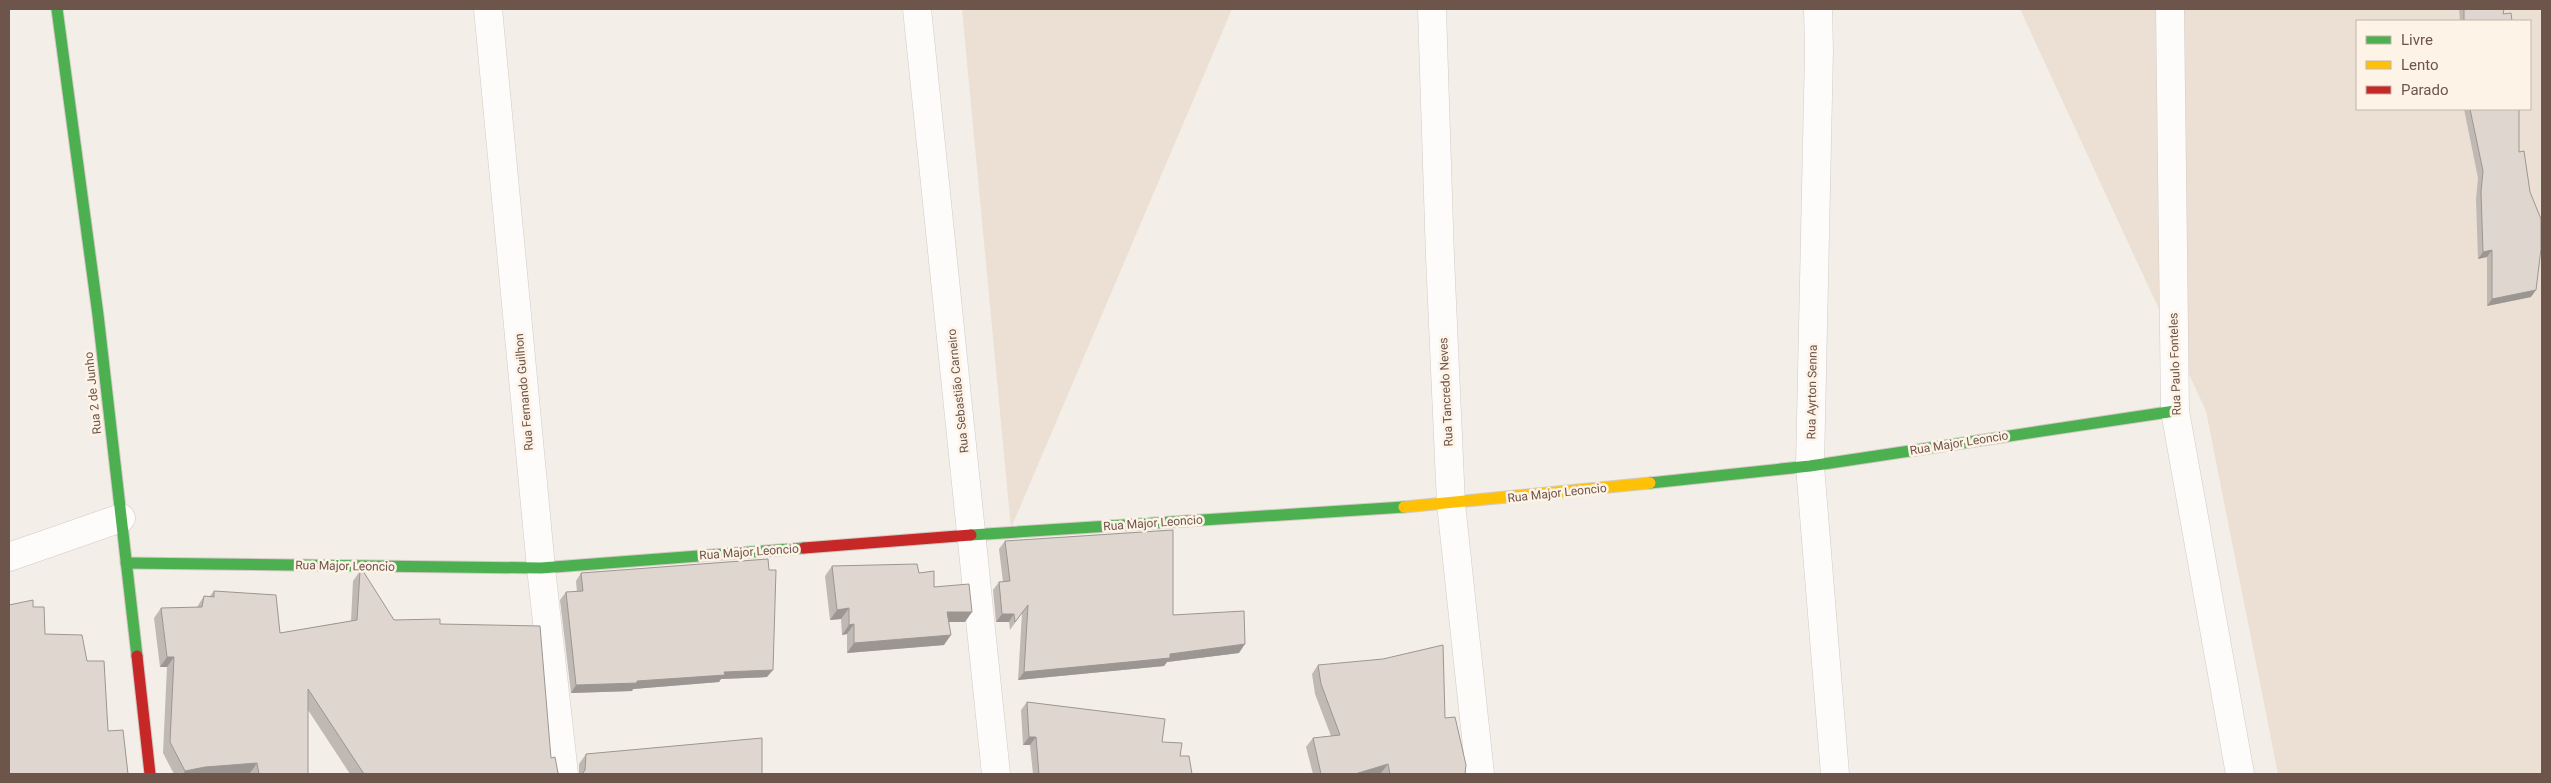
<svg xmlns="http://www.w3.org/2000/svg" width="2551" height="783" font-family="Roboto,sans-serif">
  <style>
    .residential { fill: #ece0d5; fill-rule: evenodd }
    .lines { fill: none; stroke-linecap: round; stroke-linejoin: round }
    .street-casing { stroke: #d2cbc6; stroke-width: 29 }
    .fast-casing { stroke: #d2cac4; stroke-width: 13 }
    .slow-casing { stroke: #d2cac4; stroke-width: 13 }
    .jam-casing { stroke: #d2cac4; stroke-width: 13 }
    .street { stroke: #fdfcfb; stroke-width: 28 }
    .fast { stroke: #4caf50; stroke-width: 11 }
    .slow { stroke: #ffc107; stroke-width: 11 }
    .jam { stroke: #c62828; stroke-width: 11 }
    .wall { fill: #c0b8b3 }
    .shaded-wall { fill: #9c9692 }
    .building { fill: #dfd6d0; stroke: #9c9692 }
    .labels { text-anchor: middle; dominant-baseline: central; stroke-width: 5; stroke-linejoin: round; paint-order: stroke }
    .street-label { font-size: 12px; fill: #6e554b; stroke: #fdf3e7 }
  </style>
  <rect width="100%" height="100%" fill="#f3eee7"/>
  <g class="residential">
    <path d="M 962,9 L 1232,9 L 1011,528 Z"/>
    <path d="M 2020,9 L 2542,9 L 2542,774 L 2278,774 L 2206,411 ZM 2357,21 L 2530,21 L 2530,109 L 2357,109 Z"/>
  </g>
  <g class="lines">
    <defs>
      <g id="street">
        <path d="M 488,9 L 541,568 L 564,774"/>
        <path d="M 917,9 L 996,774"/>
        <path d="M 1432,9 L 1440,257 L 1451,504 L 1480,774"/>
        <path d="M 1818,9 L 1819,50 L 1810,466 L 1835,774"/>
        <path d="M 2170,9 L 2175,411 L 2240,774"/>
        <path d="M 9,557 L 121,518"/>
      </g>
      <g id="fast">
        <path d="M 57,9 L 98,315 L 137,656"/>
        <path d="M 1650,483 L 1810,466 L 2175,411"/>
        <path d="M 971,535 L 1404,507"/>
        <path d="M 126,563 L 541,568 L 804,548"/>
      </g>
      <path id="slow" d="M 1404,507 L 1650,483"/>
      <g id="jam">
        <path d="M 804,548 L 971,535"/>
        <path d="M 137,656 L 150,774"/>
      </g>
    </defs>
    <use href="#street" class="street-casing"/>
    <use href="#fast" class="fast-casing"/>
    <use href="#slow" class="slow-casing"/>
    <use href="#jam" class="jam-casing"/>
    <use href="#street" class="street"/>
    <use href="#fast" class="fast"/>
    <use href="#slow" class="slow"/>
    <use href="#jam" class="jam"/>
  </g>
  <g class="wall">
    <path d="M 2459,9 L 2504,9 L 2503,14 L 2512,21 L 2460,21 Z"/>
    <path d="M 2464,109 L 2519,109 L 2519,152 L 2531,297 L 2487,306 L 2487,257 L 2478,259 L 2476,199 L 2478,178 Z"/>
    <path d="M 1005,541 L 1173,615 L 1239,653 L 1167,662 L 1164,666 L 1018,680 L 1022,613 L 1010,630 L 1009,622 L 996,622 L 993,590 L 999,582 L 1003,582 L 999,549 Z"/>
    <path d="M 832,566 L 919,573 L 934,587 L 965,622 L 949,622 L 944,645 L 847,653 L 847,634 L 842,635 L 841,619 L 830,620 L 825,576 Z"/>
    <path d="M 360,571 L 394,620 L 440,624 L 551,758 L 558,773 L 560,774 L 350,774 L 308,710 L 308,774 L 250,774 L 250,773 L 235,774 L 174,774 L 163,753 L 167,667 L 160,667 L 154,618 L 161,608 L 197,607 L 204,596 L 210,596 L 214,591 L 280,633 L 351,621 L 353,581 Z"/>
    <path d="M 581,573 L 767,677 L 721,679 L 719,682 L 633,689 L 632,691 L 571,693 L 560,600 L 566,592 L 577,592 L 576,581 Z"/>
    <path d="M 1318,665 L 1445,718 L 1465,774 L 1381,774 L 1381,773 L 1379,774 L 1313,774 L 1306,747 L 1313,738 L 1331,736 L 1315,694 L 1312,674 Z"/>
    <path d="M 1027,702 L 1162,742 L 1180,756 L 1192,774 L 1033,774 L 1030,745 L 1023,745 L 1021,710 Z"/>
    <path d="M 586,754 L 762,774 L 579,774 L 579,764 Z"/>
  </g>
  <g class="shaded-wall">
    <path d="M 2492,250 L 2487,257 L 2478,259 L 2483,252 Z"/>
    <path d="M 2536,290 L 2531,297 L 2487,306 L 2492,299 Z"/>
    <path d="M 849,608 L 841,619 L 830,620 L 837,610 Z"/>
    <path d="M 947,612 L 972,612 L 965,622 L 940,622 Z"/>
    <path d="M 1002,614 L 1014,614 L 1009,622 L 996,622 Z"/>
    <path d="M 854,624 L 847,634 L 842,635 L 849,625 Z"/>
    <path d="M 951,635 L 944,645 L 847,653 L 854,643 Z"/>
    <path d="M 1245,644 L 1239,653 L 1167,662 L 1164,666 L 1018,680 L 1024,672 Z"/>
    <path d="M 167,657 L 174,657 L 167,667 L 160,667 Z"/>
    <path d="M 773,670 L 767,677 L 721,679 L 719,682 L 633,689 L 632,691 L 571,693 L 576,685 L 637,681 L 724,672 Z"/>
    <path d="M 1029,737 L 1036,737 L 1030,745 L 1023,745 Z"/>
    <path d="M 257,763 L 250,773 L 235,774 L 183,774 L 185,771 L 205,767 Z"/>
    <path d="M 1388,764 L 1381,773 L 1379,774 L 1355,774 Z"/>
  </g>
  <g class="building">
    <path d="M 2464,9 L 2504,9 L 2503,14 L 2511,13 L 2512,21 L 2464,21 Z"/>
    <path d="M 2470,109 L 2519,109 L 2519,152 L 2524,151 L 2530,192 L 2541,219 L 2541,249 L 2536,290 L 2492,299 L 2492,250 L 2483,252 L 2481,192 L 2483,171 Z"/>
    <path d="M 1173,530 L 1173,615 L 1244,611 L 1245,644 L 1170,654 L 1170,658 L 1024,672 L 1028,605 L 1015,622 L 1014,614 L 1002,614 L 999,582 L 1010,581 L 1005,541 Z"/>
    <path d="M 768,559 L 769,570 L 776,570 L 773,670 L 724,672 L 725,675 L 637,681 L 637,683 L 576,685 L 566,592 L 583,591 L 581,573 Z"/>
    <path d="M 917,564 L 919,573 L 934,571 L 934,587 L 969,584 L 972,612 L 947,612 L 951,635 L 854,643 L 854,624 L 849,625 L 849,608 L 837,610 L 832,566 Z"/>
    <path d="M 360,571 L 363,571 L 394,620 L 440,619 L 440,624 L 540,626 L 551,758 L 555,757 L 558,773 L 560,774 L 364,774 L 308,689 L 308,774 L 259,774 L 257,763 L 205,767 L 185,771 L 170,742 L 174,657 L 167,657 L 161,608 L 202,607 L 204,596 L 214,597 L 214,591 L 276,595 L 280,633 L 357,620 Z"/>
    <path d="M 33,600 L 33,607 L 44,607 L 45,634 L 82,635 L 87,661 L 104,661 L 108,731 L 123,730 L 128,774 L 9,774 L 9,605 Z"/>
    <path d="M 1443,645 L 1445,718 L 1455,717 L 1466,765 L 1465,774 L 1390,774 L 1388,764 L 1355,774 L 1321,774 L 1313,738 L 1340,735 L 1321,684 L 1318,665 L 1383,659 Z"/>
    <path d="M 1027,702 L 1165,719 L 1162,742 L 1182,743 L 1180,756 L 1189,756 L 1192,774 L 1039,774 L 1036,737 L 1029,737 Z"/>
    <path d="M 762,738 L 762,774 L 582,774 L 585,770 L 586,754 Z"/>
  </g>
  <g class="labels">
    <g class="street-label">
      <text transform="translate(2175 364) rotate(-92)">Rua Paulo Fonteles</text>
      <text transform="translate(958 391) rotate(-96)">Rua Sebastião Carneiro</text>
      <text transform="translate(524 392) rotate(-95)">Rua Fernando Guilhon</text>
      <text transform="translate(1446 392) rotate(-93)">Rua Tancredo Neves</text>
      <text transform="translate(1812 392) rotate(-89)">Rua Ayrton Senna</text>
      <text transform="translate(93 393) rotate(-96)">Rua 2 de Junho</text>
      <text transform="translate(1959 443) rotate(-9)">Rua Major Leoncio</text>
      <text transform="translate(1557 493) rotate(-6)">Rua Major Leoncio</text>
      <text transform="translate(1153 523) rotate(-4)">Rua Major Leoncio</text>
      <text transform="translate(749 552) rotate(-4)">Rua Major Leoncio</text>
      <text transform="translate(345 566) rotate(1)">Rua Major Leoncio</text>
    </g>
  </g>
  <rect width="2551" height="783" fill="none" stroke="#6e554b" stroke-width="20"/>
  <rect x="2356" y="20" width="175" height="90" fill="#fdf3e7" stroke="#c4b4a9"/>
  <rect x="2366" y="36" width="25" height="8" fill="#4caf50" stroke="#c4b4a9"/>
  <text x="2401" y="45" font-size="15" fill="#6e554b">Livre</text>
  <rect x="2366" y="61" width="25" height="8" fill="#ffc107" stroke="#c4b4a9"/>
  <text x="2401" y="70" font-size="15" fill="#6e554b">Lento</text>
  <rect x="2366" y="86" width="25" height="8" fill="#c62828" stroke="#c4b4a9"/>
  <text x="2401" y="95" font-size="15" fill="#6e554b">Parado</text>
</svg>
